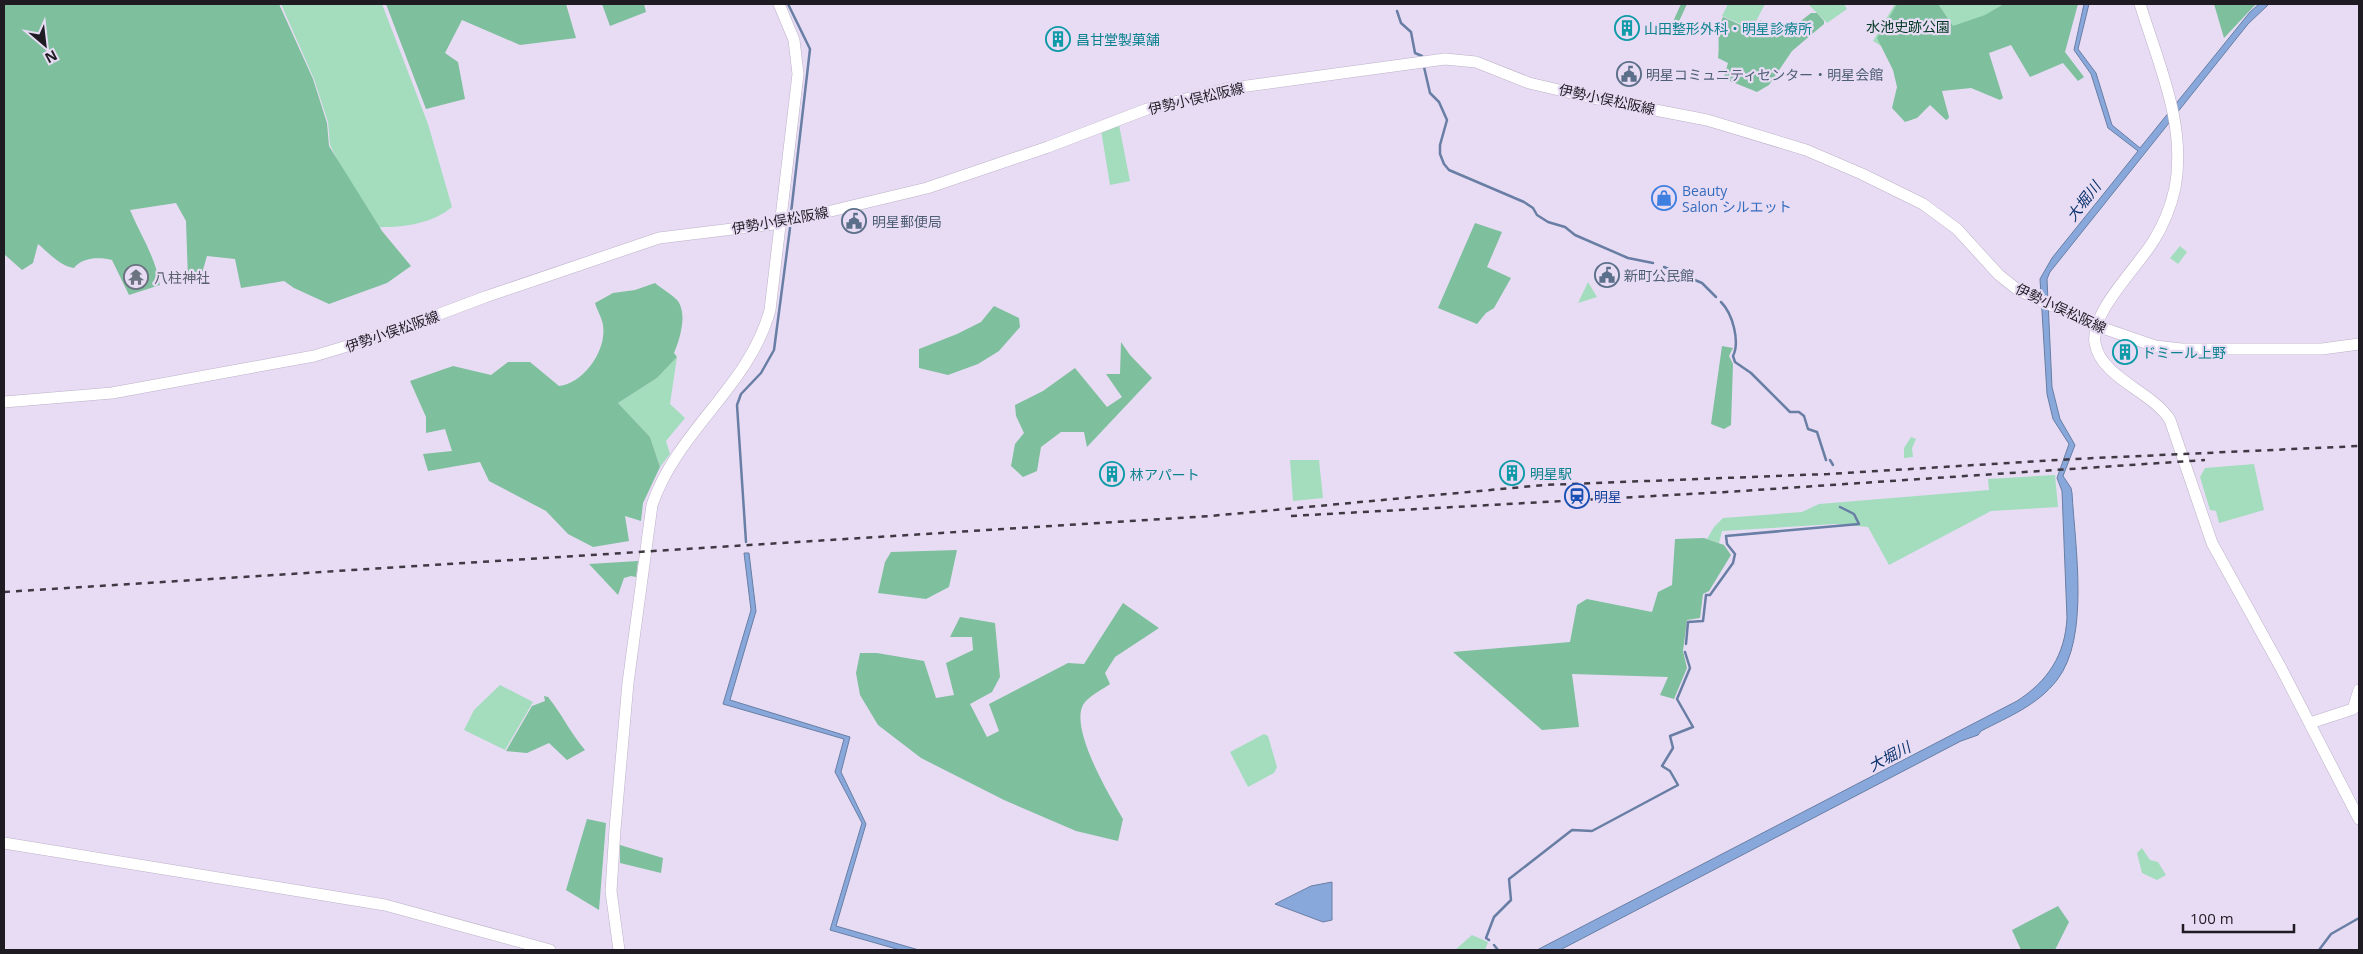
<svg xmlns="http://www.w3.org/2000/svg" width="2363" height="954" font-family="'Open Sans','Noto Sans JP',sans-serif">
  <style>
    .green { fill: #a3ddbe }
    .forest { fill: #7ebf9d }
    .water { fill: #88a8db; stroke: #687ea4 }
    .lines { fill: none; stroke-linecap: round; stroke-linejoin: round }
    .stream { stroke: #687ea4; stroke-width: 2.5 }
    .secondary-casing { stroke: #bcb1c8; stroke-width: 12 }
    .secondary { stroke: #fff; stroke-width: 11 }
    .rail { stroke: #3f3944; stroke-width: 2.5; stroke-dasharray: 6 6; stroke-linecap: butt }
    .labels { text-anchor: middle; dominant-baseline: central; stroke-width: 4.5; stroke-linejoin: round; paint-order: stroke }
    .park-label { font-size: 14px; fill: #003822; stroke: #e8dcf4 }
    .culture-label { font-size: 14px; fill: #0d838f; stroke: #e8dcf4; text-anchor: start }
    .service-label { font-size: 14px; fill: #4e5e75; stroke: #e8dcf4; text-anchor: start }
    .street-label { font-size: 14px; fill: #1f1b23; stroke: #e8dcf4 }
    .shop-label { font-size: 14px; fill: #366cbe; stroke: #e8dcf4; text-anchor: start }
    .worship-label { font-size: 14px; fill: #5b616d; stroke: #e8dcf4; text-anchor: start }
    .transit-label { font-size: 14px; fill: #164399; stroke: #e8dcf4; text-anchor: start }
    .water-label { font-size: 15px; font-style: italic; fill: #0c346f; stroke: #e8dcf4 }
  </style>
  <rect width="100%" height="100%" fill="#e8dcf4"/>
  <g class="green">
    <path d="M 281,4 L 382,4 L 428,124 L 452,207 C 431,225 399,228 371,227 L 330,145 L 328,122 L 314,79 Z"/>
    <path d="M 1728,4 L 1765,4 L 1752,29 L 1722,16 Z"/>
    <path d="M 1808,4 L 1844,4 L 1847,9 L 1827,23 Z"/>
    <path d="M 1895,4 L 2024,4 L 2016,16 L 1883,47 L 1873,41 Z"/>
    <path d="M 1119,125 L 1130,181 L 1110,185 L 1101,130 Z"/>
    <path d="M 2180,246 L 2187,252 L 2178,264 L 2170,258 Z"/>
    <path d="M 1588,282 L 1597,297 L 1578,303 Z"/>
    <path d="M 677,357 L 670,404 L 685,418 L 666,441 L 670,454 L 660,467 L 650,437 L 618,403 L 657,378 Z"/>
    <path d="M 1911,437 L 1916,439 L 1912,448 L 1913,457 L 1904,458 L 1904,448 Z"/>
    <path d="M 1290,460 L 1319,460 L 1323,498 L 1293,501 Z"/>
    <path d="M 2254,464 L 2264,510 L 2219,523 L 2216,511 L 2210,510 L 2200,477 L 2205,468 Z"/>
    <path d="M 2055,475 L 2058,507 L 1991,511 L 1889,565 L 1868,527 L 1835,524 L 1722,531 L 1719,543 L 1707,539 L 1714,527 L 1723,518 L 1802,512 L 1819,504 L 1989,490 L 1988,479 Z"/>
    <path d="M 500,685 L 533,702 L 505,750 L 464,730 L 474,710 Z"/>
    <path d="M 1264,734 L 1268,736 L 1277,767 L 1274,773 L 1248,787 L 1230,752 Z"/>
    <path d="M 2142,848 L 2150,860 L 2158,862 L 2166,875 L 2157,880 L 2142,873 L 2137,853 Z"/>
    <path d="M 1472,935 L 1488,942 L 1485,950 L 1455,950 Z"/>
  </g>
  <g class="forest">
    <path d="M 4,4 L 279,4 L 313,79 L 327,123 L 329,146 L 382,231 L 411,266 L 387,283 L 329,304 L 294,288 L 284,281 L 241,288 L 235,259 L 207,256 L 200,280 L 188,279 L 186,221 L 176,203 L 130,210 C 141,236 155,256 160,285 L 129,295 L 112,260 C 100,257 82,257 74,268 C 60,266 49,253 38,244 L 33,263 L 22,270 L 4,254 Z"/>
    <path d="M 386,4 L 566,4 L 576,38 L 520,45 L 462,20 L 445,53 L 458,62 L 465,99 L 426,109 Z"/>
    <path d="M 602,4 L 644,4 L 646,12 L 610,26 Z"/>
    <path d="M 1681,4 L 1687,4 L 1676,28 L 1671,26 Z"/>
    <path d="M 1897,4 L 1938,4 L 1953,26 L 1985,15 L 2004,4 L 2078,4 L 2065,52 L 2084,77 L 2078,81 L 2063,63 L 2030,77 L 2011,45 L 1989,53 L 2003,98 L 2000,100 L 1971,88 L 1942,91 L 1949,117 L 1948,119 L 1946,120 L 1930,105 L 1917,118 L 1905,122 L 1892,108 L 1897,87 L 1893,70 L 1877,38 Z"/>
    <path d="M 2214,4 L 2256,4 L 2224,38 Z"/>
    <path d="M 1811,13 L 1817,13 L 1824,21 L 1824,24 L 1792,51 L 1769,85 L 1757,92 L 1725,79 L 1724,77 L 1728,63 L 1718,58 C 1720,42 1716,32 1723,17 L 1754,31 L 1760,20 L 1784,34 Z"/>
    <path d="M 1475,223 L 1502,232 L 1487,267 L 1511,278 L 1494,308 L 1486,313 L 1477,324 L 1438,308 Z"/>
    <path d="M 655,283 C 661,288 671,294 677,300 C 688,313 680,339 674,353 L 677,357 L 657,378 L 618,403 L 650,437 L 660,467 L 643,503 L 641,521 L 625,516 L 629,541 L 593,547 L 568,534 L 546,511 L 489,481 L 480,462 L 428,471 L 423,454 L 452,451 L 445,429 L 426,433 L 426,417 L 410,381 L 453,366 L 491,375 L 508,362 L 530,362 L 559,386 C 584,383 607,350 603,325 C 602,318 597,310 595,303 L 613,293 L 635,290 Z"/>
    <path d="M 994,306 L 1019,318 L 1020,327 L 999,351 L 978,364 L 948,375 L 919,368 L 919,349 L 957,334 L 981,322 Z"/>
    <path d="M 1121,342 L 1130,355 L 1152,378 L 1087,447 L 1084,432 L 1061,432 L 1041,447 L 1037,471 L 1023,477 L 1011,466 L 1015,444 L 1024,433 L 1016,416 L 1015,405 L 1043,391 L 1075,368 L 1107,407 L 1122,397 L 1106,374 L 1120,374 Z"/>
    <path d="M 1722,346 L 1733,348 L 1729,356 L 1733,364 L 1731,425 L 1724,429 L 1711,424 Z"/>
    <path d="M 1704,538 L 1724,545 L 1731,555 L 1709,591 L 1703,594 L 1700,618 L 1687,620 L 1683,651 L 1687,668 L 1674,699 L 1660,695 L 1668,677 L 1572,674 L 1579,727 L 1542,730 L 1453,652 L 1570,642 L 1577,605 L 1587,599 L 1652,612 L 1658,592 L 1672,585 L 1675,539 Z"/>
    <path d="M 957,550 L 949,587 L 926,599 L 878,593 L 885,562 L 891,552 Z"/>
    <path d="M 638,561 L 636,577 L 631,576 L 624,578 L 618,595 L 589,564 Z"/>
    <path d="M 1123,603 L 1159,628 L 1115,657 L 1105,673 L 1110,684 C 1103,689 1091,695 1085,702 C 1066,724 1111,798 1123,819 L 1118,841 L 1076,831 L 1004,800 L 921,758 L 878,725 L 860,695 L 856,673 L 860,653 L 877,653 L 924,661 L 936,698 L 954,695 L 946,663 L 973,650 L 972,637 L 950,637 L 960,617 L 995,623 L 1000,677 L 992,692 L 970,704 L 987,737 L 999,731 L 989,704 L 1068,663 L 1084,664 Z"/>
    <path d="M 544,696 L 548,697 C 562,714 571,734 585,750 L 567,760 L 549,743 L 527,753 L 506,751 L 532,706 L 545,701 Z"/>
    <path d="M 587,819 L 606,823 L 599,910 L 566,890 Z"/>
    <path d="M 620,845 L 663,858 L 661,873 L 620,863 Z"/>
    <path d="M 2058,906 L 2069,922 L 2055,950 L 2021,950 L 2012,930 Z"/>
  </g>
  <g class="water">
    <path d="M 2084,4 L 2089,4 L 2078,49 L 2096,73 L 2112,125 L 2140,148 L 2250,12 L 2259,4 L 2269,4 L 2248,24 L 2050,272 L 2047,279 L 2052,387 L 2060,419 L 2075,445 L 2063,476 L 2071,488 L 2072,493 C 2075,546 2090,638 2057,680 C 2038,705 2008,717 1981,731 L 1978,735 L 1961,741 L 1560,950 L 1537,950 L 2017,701 C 2048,681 2065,655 2067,618 L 2062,491 L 2057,478 L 2069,444 L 2053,419 L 2047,394 L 2040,279 L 2052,258 L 2138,151 L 2108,128 L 2091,74 L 2074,50 Z"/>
    <path d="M 744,553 L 749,553 L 756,611 L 730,700 L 850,737 L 841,772 L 866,824 L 836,926 L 919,950 L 900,950 L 830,930 L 862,823 L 835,772 L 844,739 L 723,704 L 751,610 Z"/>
    <path d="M 1332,882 L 1332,920 L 1323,922 L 1275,904 L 1311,886 Z"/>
  </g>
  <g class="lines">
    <g class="stream">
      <path d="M 788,4 L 810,49 L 791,213"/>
      <path d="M 1397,11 L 1401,23 L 1411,32 L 1415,53 L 1422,56 L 1423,59"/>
      <path d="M 1424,67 L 1430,93 L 1439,102 L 1447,120 L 1440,145 L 1440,154 L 1444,164 L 1449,170 L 1524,202 L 1533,208 L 1537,215 L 1548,222 L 1565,227 L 1575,235 L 1628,258 L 1653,263"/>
      <path d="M 1664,267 L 1702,283 L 1716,297"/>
      <path d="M 1721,302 C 1733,314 1740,342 1733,356 L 1735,362 L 1751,373 L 1790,412 L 1799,412 L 1804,416 L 1808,429 L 1817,432 L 1826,460"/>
      <path d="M 1830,460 L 1833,465"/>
      <path d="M 746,542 L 737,405 L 741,394 L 761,373 L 774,350 L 790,228"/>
      <path d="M 1686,644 L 1688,622 L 1703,621 L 1706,595 L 1710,595 L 1733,563 L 1735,554 L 1727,544 L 1726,536 L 1859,524 L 1854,514 L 1840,507"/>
      <path d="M 1489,940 L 1486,938 L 1494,917 L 1511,900 L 1509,879 L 1572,830 L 1592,831 L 1678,785 L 1670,771 L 1662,766 L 1673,748 L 1670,736 L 1693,727 L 1677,699 L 1690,668 L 1685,652"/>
      <path d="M 1494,945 L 1498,950"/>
      <path d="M 2319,950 L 2331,934 L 2359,918"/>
    </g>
    <defs>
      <g id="secondary">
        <path d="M 2140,4 C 2158,63 2187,125 2175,188 C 2171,206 2164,224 2154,240 C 2138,267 2090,312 2095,343 C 2101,378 2152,391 2170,420 L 2212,543 L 2281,668 L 2359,819"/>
        <path d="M 4,402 L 112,393 L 314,356 L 384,335 L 485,297 L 659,238 L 781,223 L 927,188 L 1048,147 L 1147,109 L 1225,89 L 1445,59 L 1476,62 L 1529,83 L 1593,98 L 1707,120 L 1806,150 L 1862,174 L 1923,204 L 1957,229 L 1999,275 L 2018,290 L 2097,326 L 2155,346 L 2181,349 L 2322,349 L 2359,344"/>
        <path d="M 2310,723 L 2353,709 L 2359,690"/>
        <path d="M 4,843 L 385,905 L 550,950"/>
        <path d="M 619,950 L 611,891 L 615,829 L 628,683 L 652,505 C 678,429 749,387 770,310 L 798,74 L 794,40 L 779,4"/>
      </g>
    </defs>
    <use href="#secondary" class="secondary-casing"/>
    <use href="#secondary" class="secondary"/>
    <g class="rail">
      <path d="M 1291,516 L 1726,492 L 2205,460"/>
      <path d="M 4,592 L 1210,516 L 1544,485 L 1828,474 L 2074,459 L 2359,446"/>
    </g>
  </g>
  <defs>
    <symbol id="building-ring" viewBox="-11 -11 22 22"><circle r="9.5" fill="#e8dcf4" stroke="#0f9aa8" stroke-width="1.5"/><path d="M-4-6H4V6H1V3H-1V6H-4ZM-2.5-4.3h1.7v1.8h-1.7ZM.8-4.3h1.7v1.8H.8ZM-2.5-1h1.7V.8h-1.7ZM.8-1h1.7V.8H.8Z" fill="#0f9aa8"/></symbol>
    <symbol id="civic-ring" viewBox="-11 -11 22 22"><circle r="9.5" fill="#e8dcf4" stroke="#5c6f8a" stroke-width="1.5"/><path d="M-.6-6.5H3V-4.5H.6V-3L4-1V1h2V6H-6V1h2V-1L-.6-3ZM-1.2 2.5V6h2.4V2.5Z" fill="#5c6f8a"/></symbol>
    <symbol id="shop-ring" viewBox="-11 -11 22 22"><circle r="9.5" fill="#e8dcf4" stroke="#3f7fe0" stroke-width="1.5"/><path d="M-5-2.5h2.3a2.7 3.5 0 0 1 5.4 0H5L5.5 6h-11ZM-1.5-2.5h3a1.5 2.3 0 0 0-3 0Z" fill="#3f7fe0"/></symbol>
    <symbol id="temple-ring" viewBox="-11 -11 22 22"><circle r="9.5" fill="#e8dcf4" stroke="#6b7280" stroke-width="1.5"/><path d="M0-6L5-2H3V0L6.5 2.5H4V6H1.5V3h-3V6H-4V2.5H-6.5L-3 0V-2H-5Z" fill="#6b7280"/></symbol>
    <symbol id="station-ring" viewBox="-11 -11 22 22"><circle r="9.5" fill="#e8dcf4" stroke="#1a4fb4" stroke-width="1.5"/><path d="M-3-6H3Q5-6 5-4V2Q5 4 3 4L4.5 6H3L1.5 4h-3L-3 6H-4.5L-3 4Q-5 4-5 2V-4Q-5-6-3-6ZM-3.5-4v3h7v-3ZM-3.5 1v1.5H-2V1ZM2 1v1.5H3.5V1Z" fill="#1a4fb4"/></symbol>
  </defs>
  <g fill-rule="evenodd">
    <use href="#building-ring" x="1613" y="14" width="28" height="28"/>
    <use href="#building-ring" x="1044" y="25" width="28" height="28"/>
    <use href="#civic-ring" x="1615" y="60" width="28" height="28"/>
    <use href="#shop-ring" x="1650" y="184" width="28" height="28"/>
    <use href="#civic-ring" x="840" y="207" width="28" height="28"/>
    <use href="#civic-ring" x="1593" y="261" width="28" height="28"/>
    <use href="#temple-ring" x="122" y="263" width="28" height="28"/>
    <use href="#building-ring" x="2111" y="338" width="28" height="28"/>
    <use href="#building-ring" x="1498" y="459" width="28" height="28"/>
    <use href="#building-ring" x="1098" y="460" width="28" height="28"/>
    <use href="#station-ring" x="1563" y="482" width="28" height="28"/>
  </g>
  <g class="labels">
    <g class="park-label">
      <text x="1908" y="26">水池史跡公園</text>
    </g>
    <g class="culture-label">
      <text x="1644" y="28">山田整形外科・明星診療所</text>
      <text x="1076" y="39">昌甘堂製菓舗</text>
      <text x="2142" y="352">ドミール上野</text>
      <text x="1530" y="473">明星駅</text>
      <text x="1130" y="474">林アパート</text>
    </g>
    <g class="service-label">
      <text x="1646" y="74">明星コミュニティセンター・明星会館</text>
      <text x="872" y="221">明星郵便局</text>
      <text x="1624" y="275">新町公民館</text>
    </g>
    <g class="street-label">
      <text transform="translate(1196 98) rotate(-13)">伊勢小俣松阪線</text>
      <text transform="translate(1607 99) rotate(12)">伊勢小俣松阪線</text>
      <text transform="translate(780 220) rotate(-10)">伊勢小俣松阪線</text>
      <text transform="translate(2061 308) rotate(25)">伊勢小俣松阪線</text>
      <text transform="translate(392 331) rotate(-19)">伊勢小俣松阪線</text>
    </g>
    <g class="shop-label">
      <text x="1682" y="190">Beauty<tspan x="1682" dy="16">Salon シルエット</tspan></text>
    </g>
    <g class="worship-label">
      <text x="154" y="277">八柱神社</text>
    </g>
    <g class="transit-label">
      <text x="1594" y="496">明星</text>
    </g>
    <g class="water-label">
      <text transform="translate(2083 201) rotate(-52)">大堀川</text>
      <text transform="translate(1889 756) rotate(-28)">大堀川</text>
    </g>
  </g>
  <rect width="2363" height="954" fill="none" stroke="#1f1b23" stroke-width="10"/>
  <g transform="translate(45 45) rotate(152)" stroke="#e8dcf4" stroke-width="4" paint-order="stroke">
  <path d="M0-4L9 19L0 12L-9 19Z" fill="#1f1b23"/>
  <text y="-8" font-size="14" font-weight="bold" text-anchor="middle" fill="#1f1b23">N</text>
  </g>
  <path d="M2183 924v8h111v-8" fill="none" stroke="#1f1b23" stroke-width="2.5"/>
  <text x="2190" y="924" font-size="15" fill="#1f1b23" stroke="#e8dcf4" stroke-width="4" paint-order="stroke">100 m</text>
</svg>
